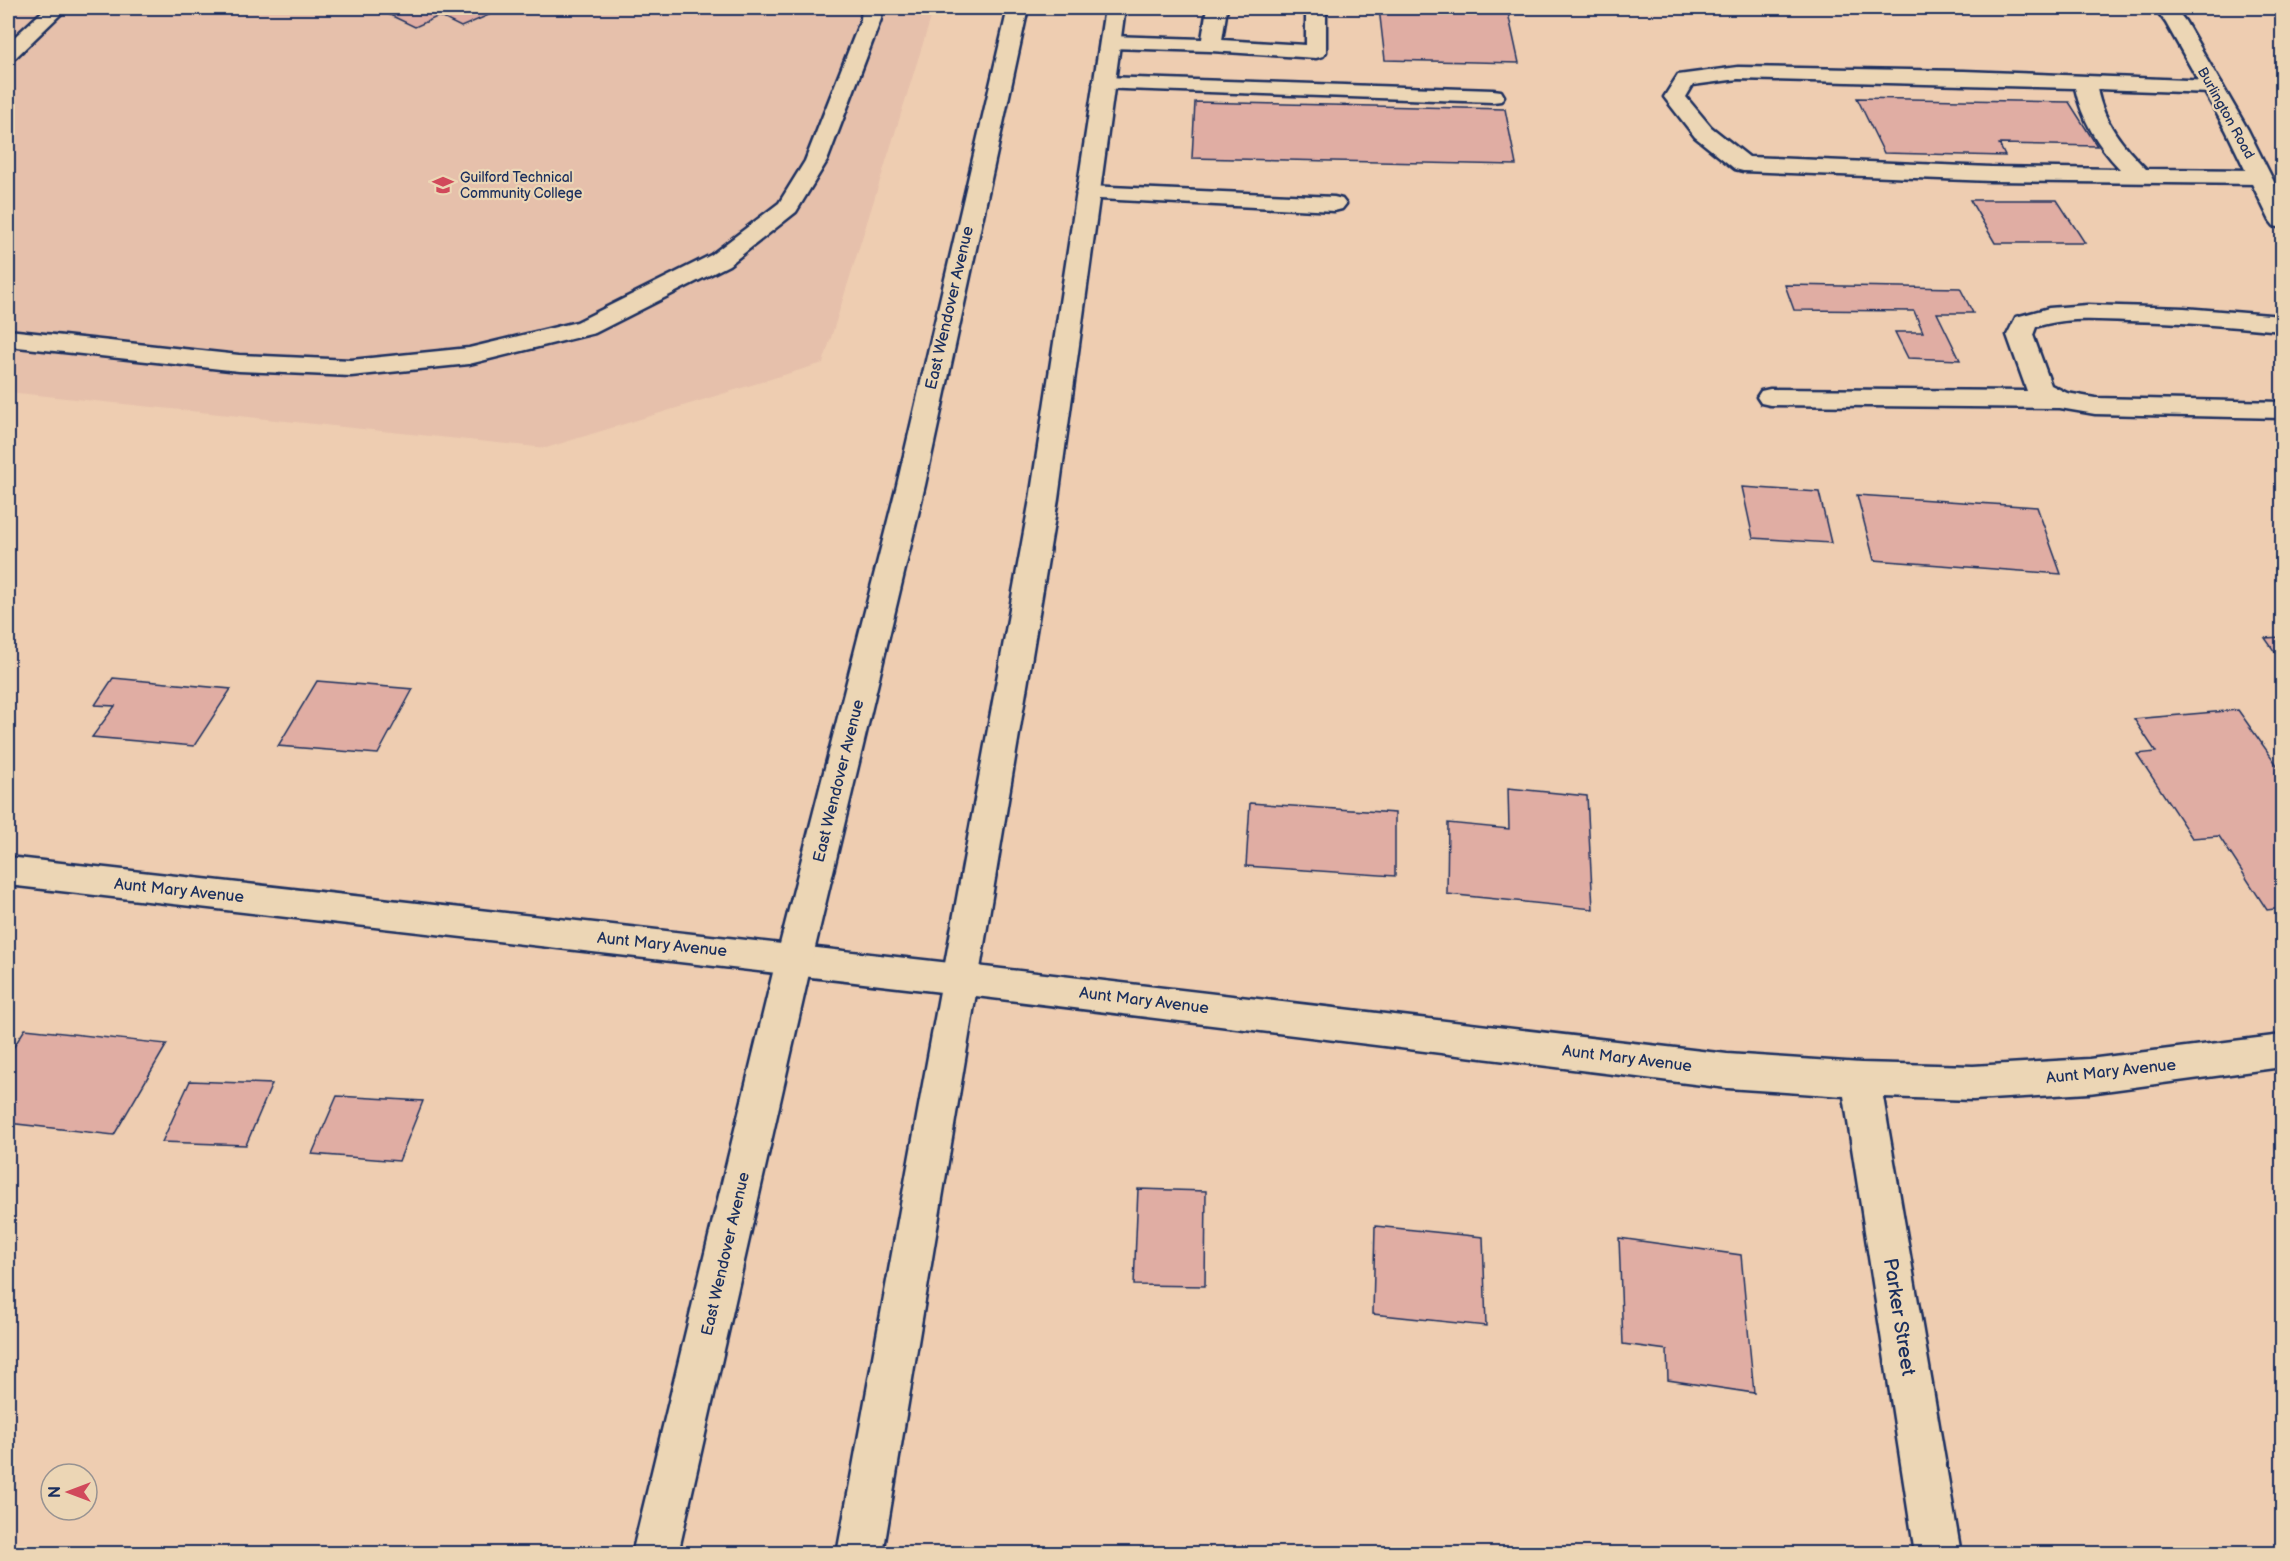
<svg xmlns="http://www.w3.org/2000/svg" width="2290" height="1561" font-family="'Balsamiq Sans',sans-serif">
  <style>
    .built { fill: #e6c0ab }
    .building { fill: #e0ada3; stroke: #1b2f5e; stroke-width: 1.5 }
    .lines { fill: none; stroke-linecap: round; stroke-linejoin: round }
    .minor-casing { stroke: #1b2f5e; stroke-width: 5 }
    .major-casing { stroke: #1b2f5e; stroke-width: 5 }
    .highway-casing { stroke: #1b2f5e; stroke-width: 5 }
    .minor { fill: #ecd6b5; fill-rule: evenodd }
    .major { fill: #ecd6b5; fill-rule: evenodd }
    .highway { fill: #ecd6b5; fill-rule: evenodd }
    .labels { text-anchor: middle; dominant-baseline: central; stroke-width: 4.5; stroke-linejoin: round; paint-order: stroke }
    .far-street-label { font-size: 14px; fill: #1b2f5e; stroke: #ecd6b5 }
    .far-poi-label { font-size: 14px; fill: #1b2f5e; stroke: #ecd6b5; text-anchor: start }
    .street-label { font-size: 16px; fill: #1b2f5e; stroke: #ecd6b5 }
    .near-street-label { font-size: 20px; fill: #1b2f5e; stroke: #ecd6b5 }
  </style>
  <rect width="100%" height="100%" fill="#eecdb1"/>
  <filter id="ink" filterUnits="userSpaceOnUse"><feTurbulence type="fractalNoise" baseFrequency=".0167" numOctaves="2"/><feDisplacementMap in="SourceGraphic" scale="12" xChannelSelector="R" yChannelSelector="G"/><feConvolveMatrix kernelMatrix="1 2 1 2 8 2 1 2 1" color-interpolation-filters="sRGB"/></filter>
  <g filter="url(#ink)">
    <path class="built" d="M 8,8 L 934,8 L 823,363 L 546,448 L 8,392 Z"/>
    <g class="building">
      <path d="M 403,8 L 505,8 L 461,27 L 439,16 L 415,27 L 388,14 Z"/>
      <path d="M 1379,8 L 1507,8 L 1519,63 L 1385,60 Z"/>
      <path d="M 1857,98 L 2069,102 L 2097,146 L 1999,144 L 2005,156 L 1884,153 Z"/>
      <path d="M 1195,102 L 1505,109 L 1516,165 L 1192,158 Z"/>
      <path d="M 1970,200 L 2057,200 L 2085,243 L 1995,243 Z"/>
      <path d="M 1785,285 L 1960,288 L 1973,313 L 1937,313 L 1960,360 L 1908,358 L 1895,332 L 1923,332 L 1914,311 L 1794,310 Z"/>
      <path d="M 1742,487 L 1819,492 L 1831,543 L 1753,538 Z"/>
      <path d="M 1857,495 L 2037,507 L 2061,574 L 1874,560 Z"/>
      <path d="M 2282,637 L 2282,662 L 2265,638 Z"/>
      <path d="M 113,678 L 231,689 L 194,746 L 92,737 L 115,706 L 95,705 Z"/>
      <path d="M 317,681 L 413,689 L 378,754 L 278,746 Z"/>
      <path d="M 2238,710 L 2282,772 L 2282,908 L 2267,910 L 2219,836 L 2192,838 L 2137,754 L 2156,752 L 2134,719 Z"/>
      <path d="M 1508,788 L 1587,796 L 1593,909 L 1447,894 L 1448,823 L 1509,829 Z"/>
      <path d="M 1250,803 L 1395,813 L 1395,876 L 1246,866 Z"/>
      <path d="M 25,1029 L 167,1044 L 114,1135 L 8,1123 L 8,1056 Z"/>
      <path d="M 190,1081 L 272,1084 L 246,1145 L 162,1142 Z"/>
      <path d="M 337,1096 L 423,1101 L 399,1161 L 312,1154 Z"/>
      <path d="M 1138,1189 L 1206,1191 L 1205,1286 L 1134,1285 Z"/>
      <path d="M 1375,1226 L 1483,1237 L 1486,1326 L 1373,1314 Z"/>
      <path d="M 1619,1238 L 1741,1255 L 1754,1393 L 1668,1380 L 1667,1350 L 1623,1344 Z"/>
    </g>
    <g class="lines">
      <defs>
        <g id="minor">
          <path d="M 46,8 L 67,8 L 15,58 L 8,60 L 8,43 Z"/>
          <path d="M 862,8 L 882,8 L 881,19 L 827,161 L 796,212 L 729,265 L 595,333 L 469,364 L 351,376 L 239,371 L 8,346 L 8,330 L 239,355 L 351,360 L 469,348 L 577,322 L 711,255 L 779,203 L 805,161 L 861,19 Z"/>
          <path d="M 1207,8 L 1227,8 L 1222,40 L 1306,45 L 1306,8 L 1326,8 L 1326,52 L 1323,56 L 1316,58 L 1211,51 L 1110,48 L 1103,46 L 1100,42 L 1103,38 L 1110,36 L 1202,39 Z"/>
          <path d="M 1738,67 L 1964,71 L 2212,81 L 2220,82 L 2223,87 L 2220,92 L 2212,93 L 2097,89 C 2104,123 2122,145 2146,169 L 2260,170 L 2268,172 L 2271,177 L 2268,182 L 2260,184 L 1991,181 L 1743,171 L 1735,169 L 1695,137 L 1664,97 L 1678,75 ZM 1738,79 L 2075,88 C 2082,120 2097,145 2120,169 L 1991,167 L 1749,157 L 1711,127 L 1686,97 L 1693,85 Z"/>
          <path d="M 1104,77 L 1493,90 L 1501,91 L 1504,96 L 1501,101 L 1493,102 L 1096,88 L 1093,83 L 1096,78 Z"/>
          <path d="M 1088,186 L 1334,197 L 1342,199 L 1346,204 L 1342,209 L 1334,211 L 1080,198 L 1076,193 L 1080,188 Z"/>
          <path d="M 2087,305 L 2184,308 L 2282,316 L 2282,331 C 2231,326 2180,322 2128,321 C 2098,320 2065,317 2036,327 L 2033,335 L 2051,385 L 2067,393 L 2095,398 L 2282,402 L 2282,418 L 2095,414 L 2060,408 L 1770,405 L 1761,403 L 1757,397 L 1761,391 L 1770,389 L 2027,391 L 2007,335 L 2016,317 L 2049,308 Z"/>
          <path d="M 8,857 L 959,964 L 1727,1054 L 1861,1063 L 1973,1066 L 2089,1059 L 2282,1035 L 2282,1067 L 2089,1093 L 1973,1100 L 1883,1097 L 1961,1554 L 1915,1554 L 1844,1096 L 1727,1088 L 959,994 L 8,885 Z"/>
        </g>
        <path id="major" d="M 2155,8 L 2175,8 L 2185,21 L 2248,130 L 2282,198 L 2282,228 L 2274,226 L 2270,221 L 2226,130 L 2166,23 Z"/>
        <g id="highway">
          <path d="M 1008,8 L 1028,8 L 925,485 L 812,960 L 678,1554 L 632,1554 L 776,960 L 897,485 Z"/>
          <path d="M 1105,8 L 1125,8 L 1058,499 L 883,1554 L 837,1554 L 1030,499 Z"/>
        </g>
      </defs>
      <use href="#minor" class="minor-casing"/>
      <use href="#major" class="major-casing"/>
      <use href="#highway" class="highway-casing"/>
      <use href="#minor" class="minor"/>
      <use href="#major" class="major"/>
      <use href="#highway" class="highway"/>
    </g>
  </g>
  <defs>
    <symbol id="university-bare" viewBox="-9 -9 18 18"><path d="M0-5L7-2L0 1L-7-2ZM-4 1L0 2.5L4 1V4Q0 6-4 4Z" fill="#d1495b" stroke="#ecd6b5" stroke-width="2.5" paint-order="stroke"/></symbol>
  </defs>
  <g fill-rule="evenodd">
    <use href="#university-bare" x="428" y="170" width="30" height="30"/>
  </g>
  <g class="labels">
    <g class="far-street-label">
      <text transform="translate(2226 113) rotate(61)">Burlington Road</text>
    </g>
    <g class="far-poi-label">
      <text x="460" y="177">Guilford Technical<tspan x="460" dy="16">Community College</tspan></text>
    </g>
    <g class="street-label">
      <text transform="translate(950 308) rotate(-77)">East Wendover Avenue</text>
      <text transform="translate(839 781) rotate(-76)">East Wendover Avenue</text>
      <text transform="translate(179 891) rotate(6)">Aunt Mary Avenue</text>
      <text transform="translate(662 945) rotate(6)">Aunt Mary Avenue</text>
      <text transform="translate(1144 1001) rotate(7)">Aunt Mary Avenue</text>
      <text transform="translate(1627 1059) rotate(7)">Aunt Mary Avenue</text>
      <text transform="translate(2111 1072) rotate(-6)">Aunt Mary Avenue</text>
      <text transform="translate(726 1254) rotate(-77)">East Wendover Avenue</text>
    </g>
    <g class="near-street-label">
      <text transform="translate(1899 1317) rotate(81)">Parker Street</text>
    </g>
  </g>
  <rect width="2290" height="1561" fill="none" stroke="#ecd6b5" stroke-width="30"/>
  <rect x="15" y="15" width="2260" height="1531" fill="none" stroke="#1b2f5e" stroke-width="2" filter="url(#ink)"/>
  <g transform="translate(69 1492) rotate(270)"><circle r="28" fill="#ecd6b5" stroke="#989392" stroke-width="1.5"/>
  <path d="M0-4.5L10 22L0 15L-10 22Z" fill="#d1495b"/>
  <text y="-9" font-size="16" font-weight="bold" text-anchor="middle" fill="#1b2f5e">N</text>
  </g>
</svg>
